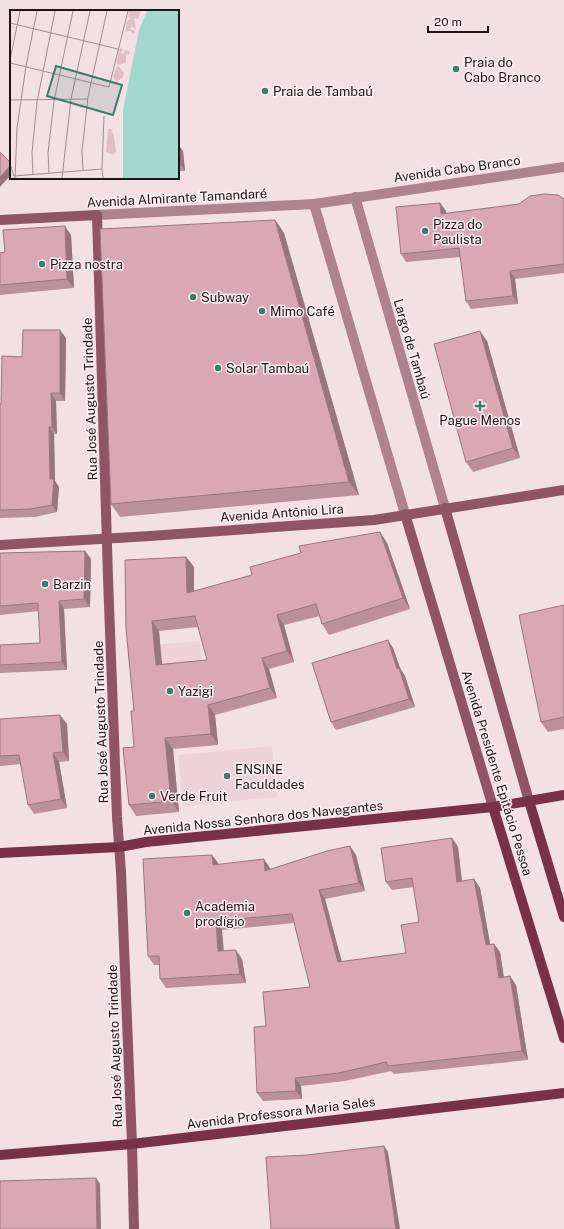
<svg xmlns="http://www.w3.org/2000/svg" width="564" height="1229" font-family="'Public Sans',sans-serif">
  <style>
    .built { fill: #eed2d9 }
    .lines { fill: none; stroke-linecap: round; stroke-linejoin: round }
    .street { stroke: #ae838f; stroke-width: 10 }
    .secondary { stroke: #905466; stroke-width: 10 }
    .primary { stroke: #783149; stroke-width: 10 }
    .wall { fill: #bb909c; fill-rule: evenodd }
    .shaded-wall { fill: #99767f }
    .building { fill: #daa8b5; stroke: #99767f; fill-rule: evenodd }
    .poi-dot { fill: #3a7c6e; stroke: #feeef2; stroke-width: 1.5 }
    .labels { text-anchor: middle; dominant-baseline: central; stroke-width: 3; stroke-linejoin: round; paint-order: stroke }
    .poi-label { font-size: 13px; fill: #1b1516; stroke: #feeef2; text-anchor: start }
    .street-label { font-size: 13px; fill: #1b1516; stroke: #feeef2 }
    .inset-road { fill: none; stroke: #9d8f92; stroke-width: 1 }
    .view { fill: #3a7c6e; fill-opacity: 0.15; stroke: #3a7c6e; stroke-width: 2 }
    .inset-edge { fill: none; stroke: #1b1516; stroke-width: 2 }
  </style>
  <rect width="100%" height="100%" fill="#f3e0e5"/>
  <g class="built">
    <path d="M 200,641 L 207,709 L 130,647 Z"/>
    <path d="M 272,746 L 277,797 L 183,806 L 178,755 Z"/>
  </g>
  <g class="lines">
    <g class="street">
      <path d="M 355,197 L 445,508"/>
      <path d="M 314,204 L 405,514"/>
      <path d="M 97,215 L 314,204 L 564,167"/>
    </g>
    <g class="secondary">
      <path d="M 0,220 L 97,215 L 108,578 L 117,817 L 121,872 L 132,1144 L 134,1229"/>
      <path d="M 445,508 L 529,801"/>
      <path d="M 405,514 L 493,807"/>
      <path d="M 0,545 L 150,536 L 374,520 L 564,490"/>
    </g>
    <g class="primary">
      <path d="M 529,801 L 564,917"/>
      <path d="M 493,807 L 564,1038"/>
      <path d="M 0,853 L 119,847 L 146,842 L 493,807 L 564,795"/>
      <path d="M 0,1155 L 132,1144 L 564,1093"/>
    </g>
  </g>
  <g class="wall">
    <path d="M 178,146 L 179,146 L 183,151 L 185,171 L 178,171 Z"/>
    <path d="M 564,199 L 564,273 L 515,279 L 518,304 L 471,309 L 466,301 L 460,257 L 406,262 L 401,254 L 440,203 L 446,211 L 446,213 Z"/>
    <path d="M 275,220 L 284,233 L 359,495 L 120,517 L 111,504 Z"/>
    <path d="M 71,235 L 74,288 L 0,295 L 0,253 L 5,252 Z"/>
    <path d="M 66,338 L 65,401 L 56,401 L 57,434 L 54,434 L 55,481 L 59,487 L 57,512 L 35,517 L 0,518 L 0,404 L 1,404 Z"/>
    <path d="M 487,341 L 520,458 L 473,472 L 466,462 Z"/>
    <path d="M 380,532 L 387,543 L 410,609 L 329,635 L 322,624 L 320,616 L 284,625 L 294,662 L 269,669 L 277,698 L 215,715 L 218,745 L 173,749 L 179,812 L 136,816 L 129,805 L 134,747 L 134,711 L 126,629 L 186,557 L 194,567 L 194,591 L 252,575 ZM 198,627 L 207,660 L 162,664 L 159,631 Z"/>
    <path d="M 85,551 L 91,559 L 90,607 L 64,609 L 67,670 L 0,673 L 0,645 L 40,643 L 39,611 L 0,615 L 0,553 Z"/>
    <path d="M 564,605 L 564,729 L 548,732 L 541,722 Z"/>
    <path d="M 393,648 L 400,668 L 405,676 L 415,707 L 336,730 L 331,722 Z"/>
    <path d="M 0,719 L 67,724 L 69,761 L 59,762 L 67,808 L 34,814 L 28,805 L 21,764 L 0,766 Z"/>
    <path d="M 452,838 L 458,847 L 462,882 L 474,879 L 480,888 L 490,944 L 494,944 L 500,952 L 504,977 L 516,985 L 528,1060 L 394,1074 L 391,1071 L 345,1081 L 301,1086 L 302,1099 L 263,1101 L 257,1093 L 266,1026 L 310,987 L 294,923 L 222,930 L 224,951 L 242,959 L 246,983 L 166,988 L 160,979 L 160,965 L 154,965 L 148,956 L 212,855 L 218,863 L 218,864 L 270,868 L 271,870 L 350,846 L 356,855 L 365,891 L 325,899 L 342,962 L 406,953 L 419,922 L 414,887 L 392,890 L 386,882 Z"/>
  </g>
  <g class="shaded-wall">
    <path d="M 179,146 L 183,151 L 185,171 L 181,165 Z"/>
    <path d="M 11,165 L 11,175 L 0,187 L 0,177 Z"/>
    <path d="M 440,203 L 446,211 L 447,222 L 441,214 Z"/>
    <path d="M 275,220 L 284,233 L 359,495 L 349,482 Z"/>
    <path d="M 65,226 L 71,235 L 74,288 L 67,279 Z"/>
    <path d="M 510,271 L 515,279 L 518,304 L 513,296 Z"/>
    <path d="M 60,330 L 66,338 L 65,401 L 60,393 Z"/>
    <path d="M 480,331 L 487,341 L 520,458 L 513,448 Z"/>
    <path d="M 51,393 L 56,401 L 57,434 L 52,427 Z"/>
    <path d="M 49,427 L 54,434 L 55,481 L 59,487 L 57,512 L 52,505 L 50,479 Z"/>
    <path d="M 380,532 L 387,543 L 410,609 L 403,598 Z"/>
    <path d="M 85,551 L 91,559 L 90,607 L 84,599 Z"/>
    <path d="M 186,557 L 194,567 L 194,604 L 187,593 Z"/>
    <path d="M 59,601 L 64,609 L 67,670 L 62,662 Z"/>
    <path d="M 277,615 L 284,625 L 294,662 L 287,651 Z"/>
    <path d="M 152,621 L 159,631 L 163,676 L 156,665 Z"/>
    <path d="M 388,640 L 393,648 L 400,668 L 405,676 L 415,707 L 409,699 L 397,669 Z"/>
    <path d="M 262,658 L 269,669 L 277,698 L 270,688 Z"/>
    <path d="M 208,705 L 215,715 L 218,745 L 211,734 Z"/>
    <path d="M 60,715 L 67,724 L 69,761 L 63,752 Z"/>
    <path d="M 165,738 L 173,749 L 179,812 L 171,801 Z"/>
    <path d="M 53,753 L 59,762 L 67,808 L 61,799 Z"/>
    <path d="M 452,838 L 458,847 L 463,891 L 457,882 Z"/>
    <path d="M 350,846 L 356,855 L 365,891 L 359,883 Z"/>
    <path d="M 212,855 L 218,863 L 219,874 L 213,865 Z"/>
    <path d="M 264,859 L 270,868 L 272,880 L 265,871 Z"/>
    <path d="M 474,879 L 480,888 L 492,954 L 486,945 Z"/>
    <path d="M 319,890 L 325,899 L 344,971 L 338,962 Z"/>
    <path d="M 216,921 L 222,930 L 224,960 L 218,951 Z"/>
    <path d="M 494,944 L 500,952 L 505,987 L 499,978 Z"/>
    <path d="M 236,950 L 242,959 L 246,983 L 240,974 Z"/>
    <path d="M 510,976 L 516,985 L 528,1060 L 522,1051 Z"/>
    <path d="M 295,1078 L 301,1086 L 302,1099 L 296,1091 Z"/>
    <path d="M 384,1146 L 388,1152 L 400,1229 L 396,1229 Z"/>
    <path d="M 96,1178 L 100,1184 L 101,1229 L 97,1229 Z"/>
  </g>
  <g class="building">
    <path d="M 178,146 L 179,146 L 181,165 L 178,165 Z"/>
    <path d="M 0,152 L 11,163 L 11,165 L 0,177 Z"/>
    <path d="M 544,194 L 558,195 L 564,199 L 564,264 L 510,271 L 513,296 L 466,301 L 459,248 L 401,254 L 396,207 L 440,203 L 441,214 L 519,204 L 530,196 Z"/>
    <path d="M 275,220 L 349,482 L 111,504 L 100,229 Z"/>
    <path d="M 65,226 L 67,279 L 0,285 L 0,253 L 5,252 L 3,230 Z"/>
    <path d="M 23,330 L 60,330 L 60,393 L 51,393 L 52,427 L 49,427 L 50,479 L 54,479 L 52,505 L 30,509 L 0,510 L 0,404 L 1,404 L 2,356 L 22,357 Z"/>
    <path d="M 480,331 L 513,448 L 466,462 L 434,344 Z"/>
    <path d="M 380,532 L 403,598 L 322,624 L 316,604 L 277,615 L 287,651 L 262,658 L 270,688 L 208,705 L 211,734 L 165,738 L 171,801 L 129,805 L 123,748 L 134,747 L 131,711 L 134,711 L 126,629 L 125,560 L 186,557 L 187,593 L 252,575 L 250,567 L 301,553 L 299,546 ZM 195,616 L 207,660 L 156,665 L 152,621 Z"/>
    <path d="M 85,551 L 84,599 L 59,601 L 62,662 L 0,665 L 0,645 L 40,643 L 38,603 L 0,606 L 0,553 Z"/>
    <path d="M 564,605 L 564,717 L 541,722 L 519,615 Z"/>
    <path d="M 388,640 L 397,669 L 399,668 L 409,699 L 331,722 L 312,663 Z"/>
    <path d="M 60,715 L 63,752 L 53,753 L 61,799 L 28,805 L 19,755 L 0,756 L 0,719 Z"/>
    <path d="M 452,838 L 457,882 L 474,879 L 486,945 L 494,944 L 499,978 L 510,976 L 522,1051 L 388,1066 L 386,1062 L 339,1073 L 295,1078 L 296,1091 L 257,1093 L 254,1027 L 266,1026 L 263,992 L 310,987 L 292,914 L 216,921 L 218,951 L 236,950 L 240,974 L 160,979 L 159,956 L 148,956 L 143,859 L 212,855 L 213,865 L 264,859 L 265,871 L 327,851 L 350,846 L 359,883 L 319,890 L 338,962 L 406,953 L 401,925 L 419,922 L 412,878 L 386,882 L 381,848 Z"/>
    <path d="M 384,1146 L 396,1229 L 271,1229 L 266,1157 L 307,1155 Z"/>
    <path d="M 96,1178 L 97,1229 L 0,1229 L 0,1181 Z"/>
  </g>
  <g class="poi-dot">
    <circle cx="456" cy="69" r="4"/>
    <circle cx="265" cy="91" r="4"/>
    <circle cx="425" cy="231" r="4"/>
    <circle cx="42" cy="264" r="4"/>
    <circle cx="193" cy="297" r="4"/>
    <circle cx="262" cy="311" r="4"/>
    <circle cx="218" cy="368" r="4"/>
    <path d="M478 400h4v4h4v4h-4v4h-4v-4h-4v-4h4z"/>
    <circle cx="45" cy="584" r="4"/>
    <circle cx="170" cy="691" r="4"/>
    <circle cx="227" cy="776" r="4"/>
    <circle cx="152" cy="796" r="4"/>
    <circle cx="187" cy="913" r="4"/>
  </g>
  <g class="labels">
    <g class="poi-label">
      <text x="464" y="62">Praia do<tspan x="464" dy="15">Cabo Branco</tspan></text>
      <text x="273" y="91">Praia de Tambaú</text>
      <text x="433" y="224">Pizza do<tspan x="433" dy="15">Paulista</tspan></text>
      <text x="50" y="264">Pizza nostra</text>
      <text x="201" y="297">Subway</text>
      <text x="270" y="311">Mimo Café</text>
      <text x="226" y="368">Solar Tambaú</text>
      <text x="480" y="420" text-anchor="middle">Pague Menos</text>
      <text x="53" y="584">Barzin</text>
      <text x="178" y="691">Yazigi</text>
      <text x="235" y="769">ENSINE<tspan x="235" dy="15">Faculdades</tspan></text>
      <text x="160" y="796">Verde Fruit</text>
      <text x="195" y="906">Academia<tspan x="195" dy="15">prodígio</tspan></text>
    </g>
    <g class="street-label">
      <text transform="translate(457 169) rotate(-8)">Avenida Cabo Branco</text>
      <text transform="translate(177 198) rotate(-3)">Avenida Almirante Tamandaré</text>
      <text transform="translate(412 349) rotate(74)">Largo de Tambaú</text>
      <text transform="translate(90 399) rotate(-92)">Rua José Augusto Trindade</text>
      <text transform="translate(282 513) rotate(-4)">Avenida Antônio Lira</text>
      <text transform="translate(101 722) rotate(-92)">Rua José Augusto Trindade</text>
      <text transform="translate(497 773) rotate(73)">Avenida Presidente Epitácio Pessoa</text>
      <text transform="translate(263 818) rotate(-6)">Avenida Nossa Senhora dos Navegantes</text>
      <text transform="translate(115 1046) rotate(-92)">Rua José Augusto Trindade</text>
      <text transform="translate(281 1113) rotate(-7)">Avenida Professora Maria Sales</text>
    </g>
  </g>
  <g transform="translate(10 10)">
    <rect width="169" height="169" fill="#f3e0e5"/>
    <path d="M 119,1 L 131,1 L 128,9 L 124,8 L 126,20 L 122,16 L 120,19 L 125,21 L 124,24 L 120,21 L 114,22 L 116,21 L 117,11 L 121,9 L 118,6 ZM 110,38 L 113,39 L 111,43 L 114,44 L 115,40 L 120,41 L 119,45 L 116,44 L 116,53 L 108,55 L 114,63 L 112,68 L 106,72 L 103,66 L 108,54 L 106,53 ZM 98,119 L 101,119 L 104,126 L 106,142 L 103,145 L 96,142 Z" fill="#dfbfc7"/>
    <path d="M 137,1 L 169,1 L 169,168 L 113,168 L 113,100 L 129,20 Z" fill="#a1dacc"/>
    <path class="inset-road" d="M 0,13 L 108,39M 0,50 L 10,1M 0,53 L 99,77 L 118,1M 16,56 L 27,1M 0,90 L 78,89M 27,92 L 45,1M 0,154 L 4,166M 92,159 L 94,106M 73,160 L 72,141 L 78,87 L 97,1M 39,163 L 38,143 L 44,91 L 63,1M 23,165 L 22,143 L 27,92M 4,166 L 92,159 L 93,168M 5,168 L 7,118 L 16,56M 52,168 L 61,89 L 80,1"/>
    <path class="view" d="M 46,56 L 112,75 L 103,105 L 37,86 Z"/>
    <rect width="169" height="169" class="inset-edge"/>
  </g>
  <path d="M428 26v6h60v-6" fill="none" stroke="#1b1516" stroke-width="2"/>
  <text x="434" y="26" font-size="12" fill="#1b1516" stroke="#feeef2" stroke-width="3" paint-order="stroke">20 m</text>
</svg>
